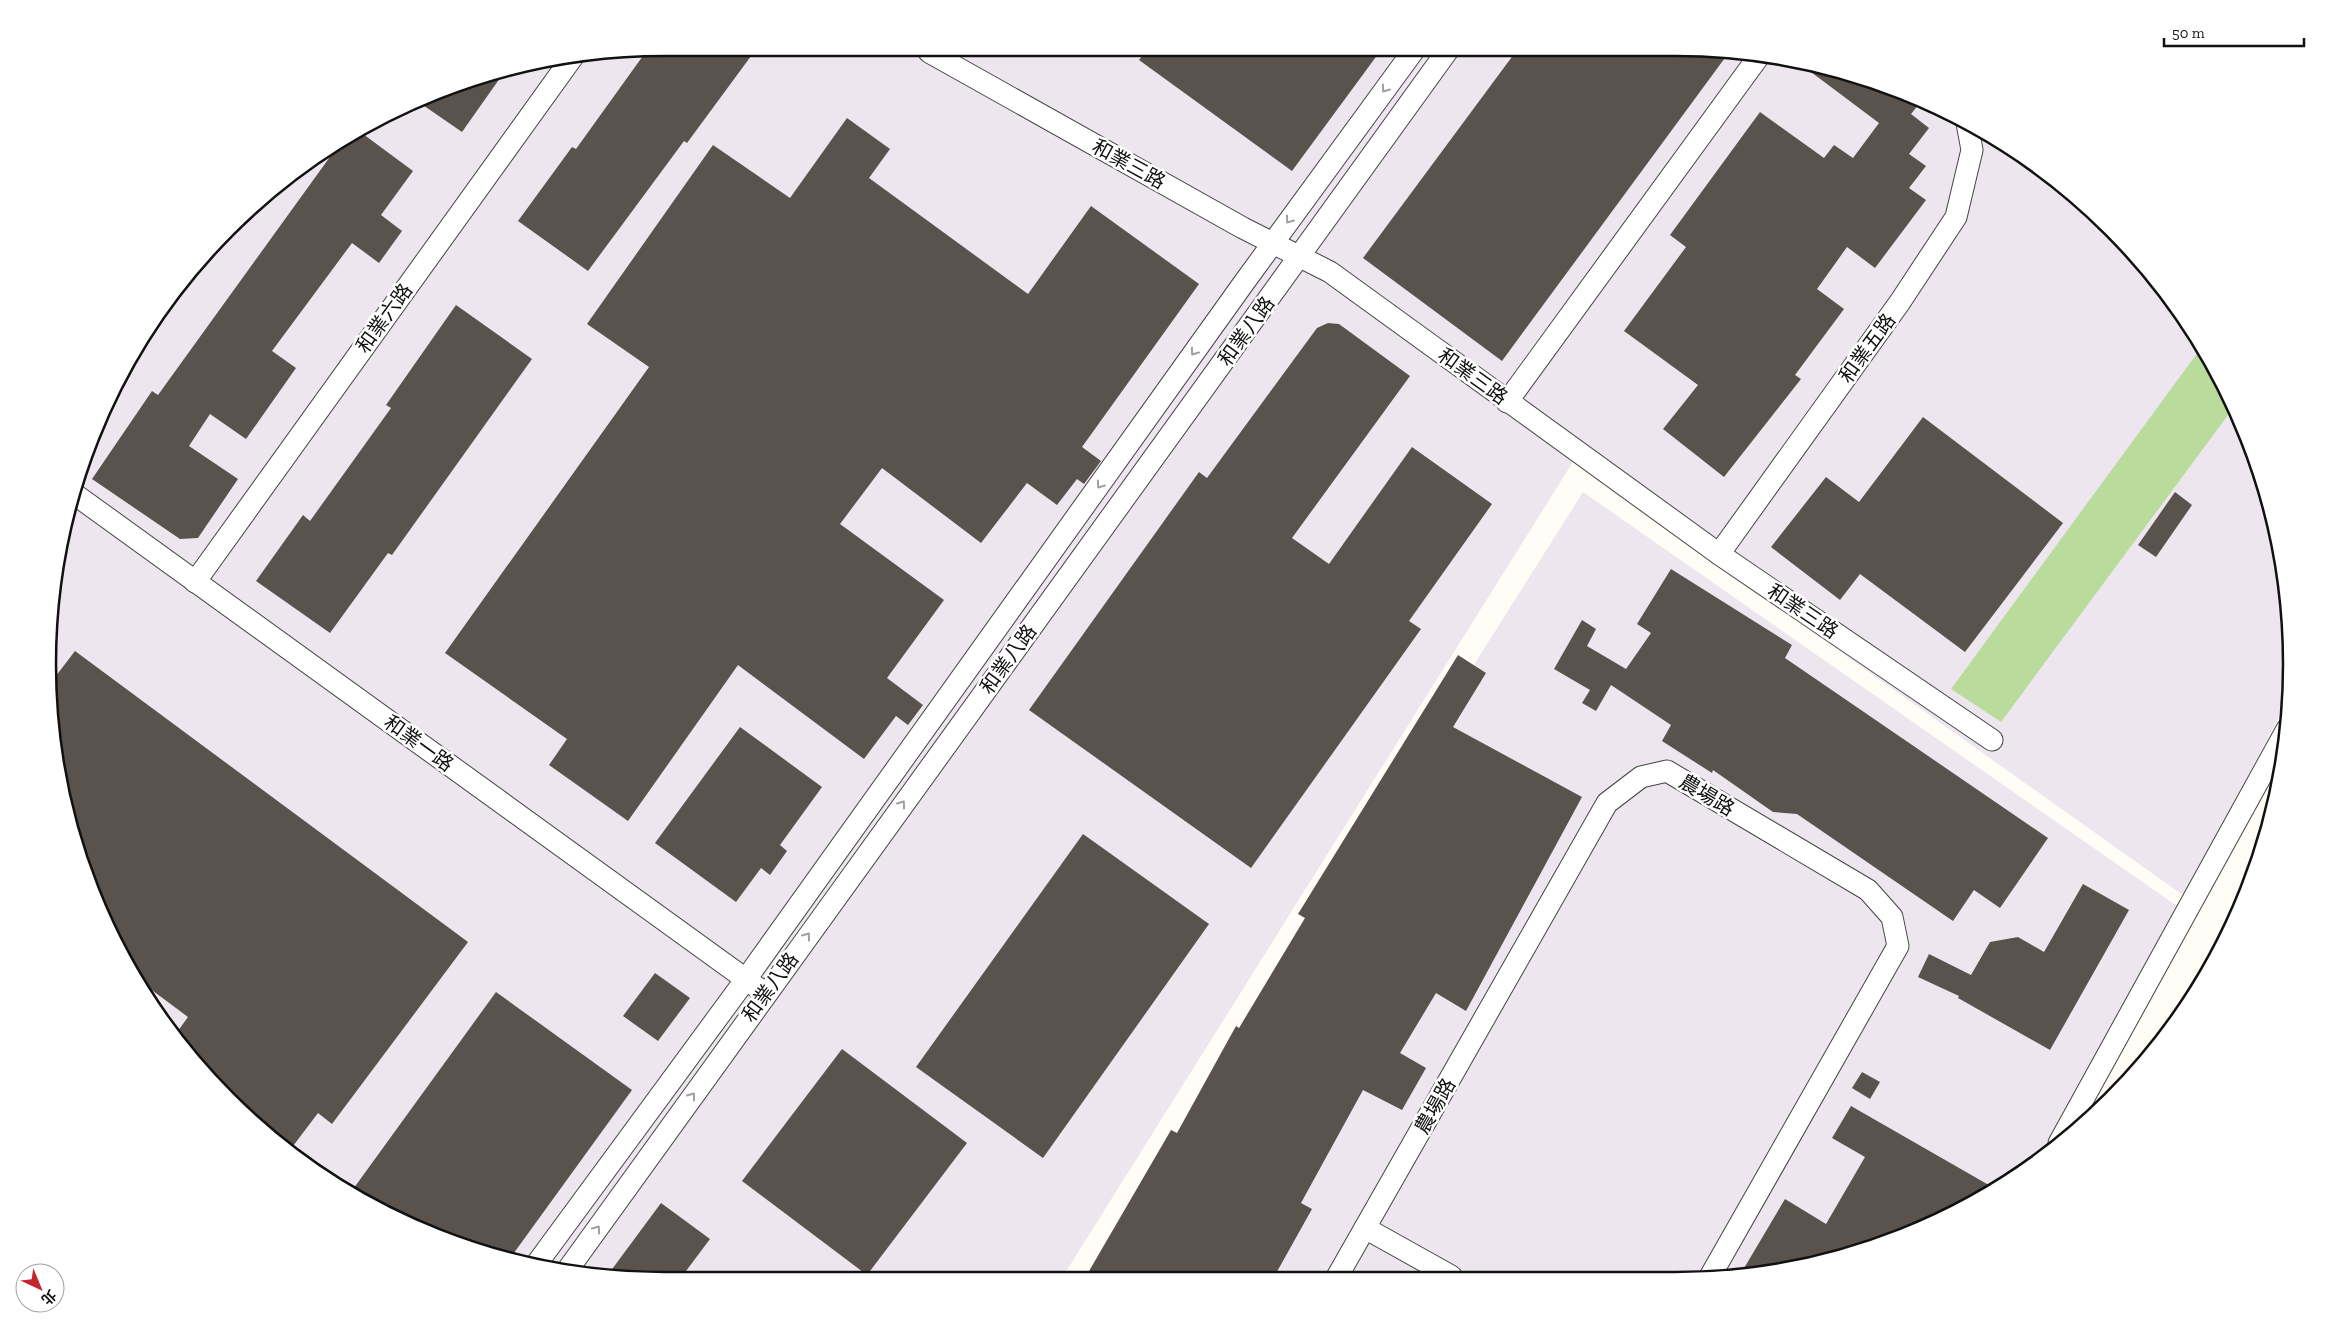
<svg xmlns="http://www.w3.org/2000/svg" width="2339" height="1328" font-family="'Zilla Slab','Noto Sans TC',serif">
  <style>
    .industrial { fill: #eee6ef }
    .forest { fill: #b9dc9c }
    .building { fill: #5a524d }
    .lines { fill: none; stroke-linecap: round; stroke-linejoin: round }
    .minor-casing { stroke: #444; stroke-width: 23 }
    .minor { stroke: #fff; stroke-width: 21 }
    .oneway { stroke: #a0a0a0 }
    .labels { text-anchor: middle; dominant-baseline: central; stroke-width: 5; stroke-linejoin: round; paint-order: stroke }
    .street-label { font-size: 20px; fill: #111; stroke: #fff }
    .rim { fill: none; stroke: #111; stroke-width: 2.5 }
  </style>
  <rect width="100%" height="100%" fill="#fffdf5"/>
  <g class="industrial">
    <path d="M 1715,49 L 1835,69 L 1983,130 L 2082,201 L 2164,289 L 2228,392 L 2271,505 L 2290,624 L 2288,700 L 2184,896 L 1573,462 L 1062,1278 L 624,1279 L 466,1248 L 355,1198 L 258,1128 L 200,1070 L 130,972 L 94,900 L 59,785 L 49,704 L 53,584 L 69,504 L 111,392 L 152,321 L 228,228 L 289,175 L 391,111 L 466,80 L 583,53 Z"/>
    <path d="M 1583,492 L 2177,906 L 2040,1158 L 2017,1177 L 1873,1248 L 1755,1275 L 1087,1278 Z"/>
  </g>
  <path class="forest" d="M 2201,348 L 2228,392 L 2234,407 L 2001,722 L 1951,689 Z"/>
  <g class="building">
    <path d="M 1715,49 L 1730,51 L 1502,361 L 1363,258 L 1517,50 Z"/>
    <path d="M 1381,50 L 1292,171 L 1139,60 L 1146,51 Z"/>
    <path d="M 754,52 L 687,143 L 684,141 L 588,271 L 518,221 L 572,147 L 576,149 L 645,53 Z"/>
    <path d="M 1799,63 L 1835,69 L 1919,104 L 1911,114 L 1929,128 L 1909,154 L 1926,166 L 1909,188 L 1926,200 L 1875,268 L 1847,247 L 1817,289 L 1844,309 L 1795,375 L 1801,379 L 1724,477 L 1663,429 L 1698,385 L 1624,331 L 1686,247 L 1670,235 L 1760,112 L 1824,158 L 1834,145 L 1853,158 L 1879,123 Z"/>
    <path d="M 505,71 L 462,132 L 417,101 L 466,80 Z"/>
    <path d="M 847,118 L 890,149 L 869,178 L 1028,294 L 1091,206 L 1199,284 L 1082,447 L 1101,461 L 1084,484 L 1077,479 L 1057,505 L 1027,483 L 981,543 L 882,468 L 840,524 L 944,600 L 887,678 L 923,705 L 908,725 L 896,716 L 864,759 L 738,665 L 628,821 L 549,765 L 567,739 L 445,653 L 649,367 L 587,324 L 713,145 L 790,198 Z"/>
    <path d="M 359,131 L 413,171 L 381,215 L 402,231 L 379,263 L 352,243 L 272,351 L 296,368 L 246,439 L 210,414 L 189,446 L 238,479 L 198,538 L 180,539 L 92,479 L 152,391 L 158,395 L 340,143 Z"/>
    <path d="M 456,305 L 532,359 L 392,555 L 388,553 L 330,633 L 256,581 L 303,515 L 310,521 L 391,408 L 386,405 Z"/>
    <path d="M 1328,323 L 1339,324 L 1410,376 L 1292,538 L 1329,564 L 1412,447 L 1492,504 L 1409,621 L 1421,629 L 1251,868 L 1029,710 L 1199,472 L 1207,478 L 1317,328 Z"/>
    <path d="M 1923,417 L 2063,523 L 1965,652 L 1860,574 L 1840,600 L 1771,547 L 1826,477 L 1859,502 Z"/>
    <path d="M 2175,492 L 2192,505 L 2156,557 L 2138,545 Z"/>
    <path d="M 1671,569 L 1792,645 L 1785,658 L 2048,838 L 2000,908 L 1974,890 L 1953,921 L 1797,814 L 1773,812 L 1713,770 L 1712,773 L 1662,741 L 1671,725 L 1611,685 L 1596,711 L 1582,703 L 1590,690 L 1554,669 L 1582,620 L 1596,629 L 1587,646 L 1626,669 L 1651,633 L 1637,624 Z"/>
    <path d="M 75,651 L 468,942 L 332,1124 L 318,1113 L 290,1150 L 258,1128 L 200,1070 L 175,1035 L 188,1017 L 133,976 L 94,900 L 59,785 L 49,704 L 49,685 Z"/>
    <path d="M 1458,655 L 1486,673 L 1453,727 L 1582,797 L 1466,1011 L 1436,993 L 1400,1053 L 1426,1068 L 1402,1110 L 1363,1090 L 1301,1203 L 1312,1209 L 1274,1277 L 1085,1278 L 1171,1130 L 1177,1133 L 1236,1026 L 1239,1028 L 1305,918 L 1298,914 Z"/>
    <path d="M 740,727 L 822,787 L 780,845 L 787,851 L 770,875 L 761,868 L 736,902 L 655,843 Z"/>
    <path d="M 1083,834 L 1209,924 L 1043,1158 L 916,1067 Z"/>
    <path d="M 2083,884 L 2129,910 L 2050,1050 L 1958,998 L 1959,996 L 1918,977 L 1929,954 L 1971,975 L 1990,942 L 2018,937 L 2044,952 Z"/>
    <path d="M 655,973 L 690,998 L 658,1041 L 623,1016 Z"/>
    <path d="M 496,992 L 632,1090 L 511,1257 L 466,1248 L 365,1202 L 351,1192 Z"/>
    <path d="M 842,1049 L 967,1143 L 867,1275 L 742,1181 Z"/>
    <path d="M 1862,1072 L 1880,1082 L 1870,1099 L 1852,1088 Z"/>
    <path d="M 1851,1106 L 1994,1188 L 1873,1248 L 1755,1275 L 1740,1275 L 1785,1199 L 1826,1224 L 1865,1157 L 1832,1138 Z"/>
    <path d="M 661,1203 L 710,1239 L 680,1279 L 624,1279 L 607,1276 Z"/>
  </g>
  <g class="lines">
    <defs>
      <g id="minor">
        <path d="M 929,52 L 1243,228 L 1330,272 L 1719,554 L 1992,740"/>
        <path d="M 1507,402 L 1759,56"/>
        <path d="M 73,493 L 758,988"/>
        <path d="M 1719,554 L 1900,302 L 1956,217 L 1972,150 L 1967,123"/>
        <path d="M 195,582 L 574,55"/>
        <path d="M 2059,1143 L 2287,729"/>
        <path d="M 1365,1228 L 1451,1276"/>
        <path d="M 538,1262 L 746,979 L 1243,284 L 1414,50"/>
        <path d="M 569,1268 L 1448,50"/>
        <path d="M 1337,1277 L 1607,803 L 1641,777 L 1667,771 L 1868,890 L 1892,917 L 1898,946 L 1711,1275"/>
      </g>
    </defs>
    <use href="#minor" class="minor-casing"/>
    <use href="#minor" class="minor"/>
  </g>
  <defs><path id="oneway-chevron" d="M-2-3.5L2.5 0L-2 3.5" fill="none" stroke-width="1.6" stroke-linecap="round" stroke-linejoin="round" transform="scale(1.25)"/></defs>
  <g class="oneway">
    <use href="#oneway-chevron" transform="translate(1385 89) rotate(126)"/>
    <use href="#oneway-chevron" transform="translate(1289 220) rotate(126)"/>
    <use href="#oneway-chevron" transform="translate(1194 352) rotate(126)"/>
    <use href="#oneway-chevron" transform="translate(1100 485) rotate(126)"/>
    <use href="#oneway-chevron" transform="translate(902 804) rotate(-54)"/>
    <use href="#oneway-chevron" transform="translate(807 936) rotate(-54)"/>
    <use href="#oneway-chevron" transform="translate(692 1096) rotate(-54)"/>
    <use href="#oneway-chevron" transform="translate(597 1229) rotate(-54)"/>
  </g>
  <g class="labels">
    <g class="street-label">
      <text transform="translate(1129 164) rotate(29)">和業三路</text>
      <text transform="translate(384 318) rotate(-54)">和業六路</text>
      <text transform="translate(1246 331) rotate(-54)">和業八路</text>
      <text transform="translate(1867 348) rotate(-54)">和業五路</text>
      <text transform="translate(1473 376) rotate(36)">和業三路</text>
      <text transform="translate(1803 611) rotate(34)">和業三路</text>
      <text transform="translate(1008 659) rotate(-54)">和業八路</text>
      <text transform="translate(419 743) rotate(36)">和業一路</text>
      <text transform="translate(1707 795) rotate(31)">農場路</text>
      <text transform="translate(770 987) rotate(-54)">和業八路</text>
      <text transform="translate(1435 1106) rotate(-60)">農場路</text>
    </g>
  </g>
  <path d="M0 0H2339V1328H0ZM664 56H1675A608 608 0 0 1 2283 664V664A608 608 0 0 1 1675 1272H664A608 608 0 0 1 56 664V664A608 608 0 0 1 664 56Z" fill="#fff" fill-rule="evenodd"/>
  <path class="rim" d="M664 56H1675A608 608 0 0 1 2283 664V664A608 608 0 0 1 1675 1272H664A608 608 0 0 1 56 664V664A608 608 0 0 1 664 56Z"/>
  <g transform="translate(40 1288) rotate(136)"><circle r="24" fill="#ffffff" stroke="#a0a0a0"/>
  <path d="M0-4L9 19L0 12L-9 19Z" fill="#c4262e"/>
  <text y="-8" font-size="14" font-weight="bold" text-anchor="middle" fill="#111111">北</text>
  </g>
  <path d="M2164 38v8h140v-8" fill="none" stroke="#111111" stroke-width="2.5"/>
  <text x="2172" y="38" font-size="15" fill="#111111" stroke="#ffffff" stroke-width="4" paint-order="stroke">50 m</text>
</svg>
